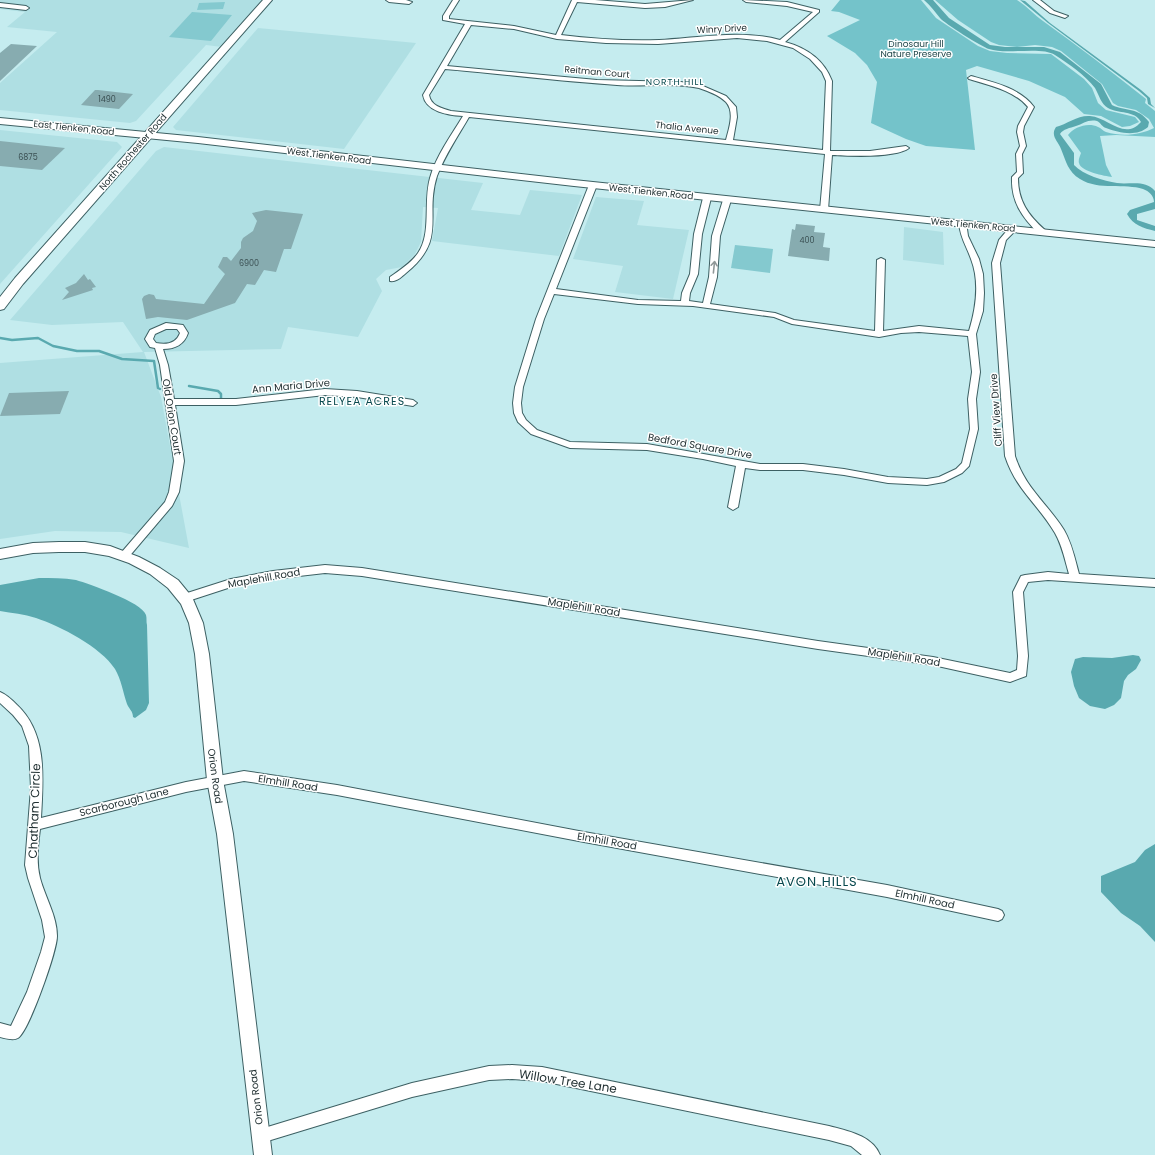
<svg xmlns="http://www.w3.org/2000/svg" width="1155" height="1155" font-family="Poppins,sans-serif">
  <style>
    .built { fill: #afdfe3 }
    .green { fill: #84c9cf }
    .forest { fill: #74c3ca }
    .water { fill: #59a9af }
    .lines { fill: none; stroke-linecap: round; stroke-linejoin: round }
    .stream { stroke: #59a9af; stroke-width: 2.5 }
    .building { fill: #87acb0 }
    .minor-casing { stroke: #3d6063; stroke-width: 2 }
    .tertiary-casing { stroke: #3d6063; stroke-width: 2 }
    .secondary-casing { stroke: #3d6063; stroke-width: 2 }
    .primary-casing { stroke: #3d6063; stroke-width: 2 }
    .minor { fill: #fff; fill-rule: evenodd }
    .tertiary { fill: #fff; fill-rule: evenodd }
    .secondary { fill: #fff; fill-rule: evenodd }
    .primary { fill: #fff; fill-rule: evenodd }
    .oneway { stroke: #909898 }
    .labels { text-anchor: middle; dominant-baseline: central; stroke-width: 3; stroke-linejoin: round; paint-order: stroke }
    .number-label { font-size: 8px; fill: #3a4f52 }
    .far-street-label { font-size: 9px; fill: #213032; stroke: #fff }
    .far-park-label { font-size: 9px; fill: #22484b; stroke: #fff }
    .far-neighbourhood-label { font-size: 9px; letter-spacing: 1px; fill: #08494e; stroke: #fff }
    .street-label { font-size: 10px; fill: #213032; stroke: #fff }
    .neighbourhood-label { font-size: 11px; letter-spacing: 1px; fill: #08494e; stroke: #fff }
    .near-street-label { font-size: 12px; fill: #213032; stroke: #fff }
    .near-neighbourhood-label { font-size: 13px; letter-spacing: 1px; fill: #08494e; stroke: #fff }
  </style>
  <rect width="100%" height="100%" fill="#c5ecef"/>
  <g class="built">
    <path d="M 0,0 L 264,0 L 222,47 L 206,45 L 136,121 L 130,123 L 0,110 L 0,83 L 57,32 L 7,27 L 25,12 L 0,9 Z"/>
    <path d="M 258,28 L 416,43 L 344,149 L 176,130 L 173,127 Z"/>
    <path d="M 0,130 L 117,142 L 122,147 L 0,284 Z"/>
    <path d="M 164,147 L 483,183 L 471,210 L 520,215 L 530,190 L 582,195 L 559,256 L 432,241 L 438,208 L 423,207 L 421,242 L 415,254 L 402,267 L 386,270 L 376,279 L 382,291 L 358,337 L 288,327 L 281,349 L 144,352 L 161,397 L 189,548 L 121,532 L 55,531 L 0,539 L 0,363 L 143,352 L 123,322 L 52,325 L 10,320 L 156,151 Z"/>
    <path d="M 596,197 L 644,201 L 637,225 L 689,230 L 673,299 L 615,292 L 623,266 L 573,259 Z"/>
    <path d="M 904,227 L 943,232 L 944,265 L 903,260 Z"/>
  </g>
  <g class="green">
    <path d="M 225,2 L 223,9 L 197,10 L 199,3 Z"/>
    <path d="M 192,12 L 232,15 L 211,41 L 169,37 Z"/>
    <path d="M 735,245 L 773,249 L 770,273 L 731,268 Z"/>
  </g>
  <g class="forest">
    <path d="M 840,0 L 921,0 L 936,18 L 978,46 L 990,51 L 1007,53 L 1051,54 L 1084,79 L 1092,88 L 1098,103 L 1106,110 L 1135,117 L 1139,122 L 1130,126 L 1122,127 L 1101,116 L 1084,114 L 1065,97 L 1029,81 L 977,66 L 966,70 L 975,150 L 926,146 L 906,139 L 871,123 L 877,82 L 867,65 L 855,53 L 827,36 L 860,20 L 839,12 L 831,11 Z"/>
    <path d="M 935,0 L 1017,0 C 1027,6 1034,15 1043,21 C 1078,46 1112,72 1146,99 L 1145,103 L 1155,111 L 1155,137 L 1116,135 L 1100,136 L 1106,165 L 1112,177 C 1105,176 1081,172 1079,163 C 1078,160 1080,156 1081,153 L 1068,135 C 1074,127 1088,122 1098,127 C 1101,128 1103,131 1106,132 C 1122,137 1140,135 1154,128 L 1149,119 L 1136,110 L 1118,106 L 1113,103 L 1102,84 L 1061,51 L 1052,47 L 1035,45 L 1017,47 L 999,45 L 991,42 L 958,20 Z"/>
  </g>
  <g class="water">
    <path d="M 924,0 L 933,0 L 949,18 L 990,45 L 1005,47 L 1044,47 L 1060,52 L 1101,84 L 1112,105 C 1126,112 1137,106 1149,122 L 1148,127 C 1137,137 1119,133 1106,128 C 1102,127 1101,123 1097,121 C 1088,119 1083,124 1076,126 C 1070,128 1063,129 1060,134 L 1074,153 L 1074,165 C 1083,175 1104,181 1117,183 C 1130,185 1145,179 1155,191 L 1155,209 L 1137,214 L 1137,220 L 1155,226 L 1155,231 C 1143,228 1133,225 1127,214 L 1130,210 L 1154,202 C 1154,196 1149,191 1143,189 C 1125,183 1099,191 1080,179 C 1068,172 1066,161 1061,149 C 1058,141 1050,136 1056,127 C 1067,124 1078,115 1090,116 C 1108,117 1124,141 1141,122 C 1135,110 1118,114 1108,108 C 1101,104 1099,95 1095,88 C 1085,75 1069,64 1055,55 C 1042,46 1006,55 989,49 C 982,47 944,23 940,18 C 935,12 931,6 924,0 Z"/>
    <path d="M 1020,0 L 1025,1 L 1050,23 L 1141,90 L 1150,98 L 1151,104 L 1155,108 L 1148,104 L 1147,98 L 1139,91 L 1048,23 Z"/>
    <path d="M 39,578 C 51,578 64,578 76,580 C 89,584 142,602 146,615 C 147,618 146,622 147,625 L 149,703 L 146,710 L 135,718 L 133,717 C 133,711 129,709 127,704 C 123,692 121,679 115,669 C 101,647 60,626 36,618 C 24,614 12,613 0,611 L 0,585 Z"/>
    <path d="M 1133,655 L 1139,656 L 1141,660 L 1136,669 L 1128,675 L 1124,681 L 1121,698 L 1114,705 L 1105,709 L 1090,706 L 1079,698 L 1074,686 L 1071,672 L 1075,659 L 1083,657 L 1112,658 Z"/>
    <path d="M 1155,844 L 1155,942 L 1140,926 L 1121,913 L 1101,892 L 1101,876 L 1135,862 L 1145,850 Z"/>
  </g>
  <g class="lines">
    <g class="stream">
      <path d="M 0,338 L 12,340 L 38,338 L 53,346 L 77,351 L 99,351 L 122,359 L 154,361 L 158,388 L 160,389"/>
      <path d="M 189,386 L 218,391 L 221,394 L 221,398"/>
    </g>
  </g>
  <g class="building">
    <path d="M 11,44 L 37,46 L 0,81 L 0,53 Z"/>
    <path d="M 95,90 L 98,90 L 133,94 L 119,109 L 81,105 Z"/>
    <path d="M 0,141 L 65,148 L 42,170 L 0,166 Z"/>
    <path d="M 266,210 L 303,214 L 291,249 L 284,249 L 276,272 L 264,270 L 255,285 L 247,284 L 235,303 L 187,320 L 158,317 L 146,319 L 142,299 L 144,296 L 149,294 L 154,295 L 156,299 L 204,304 L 225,274 L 218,267 L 223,257 L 227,257 L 231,261 L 241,248 L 241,242 L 243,238 L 253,231 L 257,221 L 252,213 Z"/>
    <path d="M 796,224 L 815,226 L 814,232 L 825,233 L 823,247 L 830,248 L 829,261 L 788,256 L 792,229 L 795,230 Z"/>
    <path d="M 84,274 L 88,280 L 90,279 L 96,287 L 92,288 L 93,290 L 62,300 L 69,292 L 65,288 L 76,283 Z"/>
    <path d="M 69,391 L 60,414 L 0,416 L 9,393 Z"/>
  </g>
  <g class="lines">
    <defs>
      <g id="minor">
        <path d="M 386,0 L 406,0 L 412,2 L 409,4 L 389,2 Z"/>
        <path d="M 453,0 L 459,0 L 449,16 L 449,19 L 514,26 L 556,35 L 572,0 L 595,0 L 645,4 L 693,0 L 665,7 L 645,8 L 577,2 L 561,35 C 593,39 626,41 659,40 C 699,38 740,29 780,40 L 813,12 L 787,6 L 746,2 L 743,0 L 787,2 L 819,10 L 819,12 L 785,42 C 807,48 824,60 832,81 L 830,151 L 870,151 L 906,146 L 909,148 C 896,158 849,156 832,155 L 828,210 L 824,212 L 820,210 L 825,154 L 469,117 C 458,136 445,155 437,176 C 424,217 448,239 406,273 C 401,277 397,282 390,281 L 390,277 C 400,270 411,263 418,253 C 432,233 423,202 430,178 C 436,156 451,136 463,116 C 448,115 426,112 423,95 L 465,24 L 443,20 L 443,16 ZM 471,25 L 514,29 L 557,39 L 606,43 L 658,44 L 737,38 L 767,41 L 793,48 L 810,59 L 822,72 L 826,81 L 823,150 L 733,140 L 737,117 L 736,107 L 726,96 L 703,86 L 681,82 L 597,80 L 447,66 ZM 445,69 C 502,74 559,81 617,85 C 644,87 672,82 699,88 C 708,91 719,95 726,102 C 735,112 729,128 726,140 L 451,111 C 441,108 431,106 429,95 Z"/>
        <path d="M 1033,0 L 1040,0 L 1054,11 L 1068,16 L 1065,18 L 1050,13 Z"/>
        <path d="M 0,3 L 26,6 L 29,8 L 26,10 L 0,7 Z"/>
        <path d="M 971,76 C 993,82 1020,88 1034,107 L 1024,126 L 1023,132 L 1026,146 L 1022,154 L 1023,173 L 1018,178 C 1018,201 1028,215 1045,230 L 1045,234 L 1039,234 C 1022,217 1011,202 1012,177 L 1017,172 L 1016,154 L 1020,146 L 1017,132 L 1018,126 L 1028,107 C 1014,90 988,85 969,79 L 968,78 Z"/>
        <path d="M 593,183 L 597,185 L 556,289 L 638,300 L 681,301 L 682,293 L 690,274 L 694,234 L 703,198 L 707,196 L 711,198 L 702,234 L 698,274 L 690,293 L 689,301 L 703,303 L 709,277 L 712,236 L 723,200 L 727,198 L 731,200 L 720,236 L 717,277 L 710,304 L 775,313 L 794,320 L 875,331 L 877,260 L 881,258 L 885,260 L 883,331 L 919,326 L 969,331 C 976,308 980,282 971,259 C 966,245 961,239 959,224 L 963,222 L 966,222 L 968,236 L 979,259 L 983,274 L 984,293 L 983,311 L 976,334 L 980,372 L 976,399 L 978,429 L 969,466 L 962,473 L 944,482 L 927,485 L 888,483 L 844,475 L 803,470 L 760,470 L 745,468 L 738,507 L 733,510 L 728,507 L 736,466 L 703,459 L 647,450 L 570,448 L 531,434 L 518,422 L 514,413 L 513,403 L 515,387 L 536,319 L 589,185 ZM 554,294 L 638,304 L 693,306 L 774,317 L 792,324 L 879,337 L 901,333 L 919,332 L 968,336 L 972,372 L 968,399 L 970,429 L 962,463 L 956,469 L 939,477 L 927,479 L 888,477 L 844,469 L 803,464 L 760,464 L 647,444 L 570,442 L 537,430 L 526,420 L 522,413 L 521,403 L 523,387 L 544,319 Z"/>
        <path d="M 1010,227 L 1016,227 L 1017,229 L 1006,240 L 1000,263 L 1015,456 C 1025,488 1047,503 1064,530 C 1072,544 1075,559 1079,574 L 1155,579 L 1155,587 L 1048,580 L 1028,582 L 1023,592 L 1028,656 L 1026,676 L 1010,682 L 933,665 L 818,649 L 362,576 L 325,573 L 273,579 L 231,587 L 185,602 L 181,601 L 180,598 L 181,595 L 231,579 L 273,571 L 325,565 L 362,568 L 818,641 L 933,657 L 1010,673 L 1017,670 L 1018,656 L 1013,592 L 1021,576 L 1025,575 L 1048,572 L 1069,574 C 1065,560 1062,545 1055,533 C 1038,504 1016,490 1005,456 L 992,263 L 999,240 Z"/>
        <path d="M 166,323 L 183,325 L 188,333 C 184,345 175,349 163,349 L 168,365 L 174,399 L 236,399 L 325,389 L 357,391 L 413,400 L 417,403 L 413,406 L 357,397 L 325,395 L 236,405 L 175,405 L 184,461 L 179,492 L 172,506 L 127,559 L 121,559 L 119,556 L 121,553 L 165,502 L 169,492 L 174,461 L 160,365 L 155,348 L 150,347 L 145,339 L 150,330 ZM 166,329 L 177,329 L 180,333 C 176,344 166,345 156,343 L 153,339 L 155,334 Z"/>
        <path d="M 0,692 C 7,695 12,700 17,705 C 48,734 43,779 41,818 L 186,782 L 244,771 L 337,785 L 584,832 L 887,885 L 998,909 L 1002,911 L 1004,915 L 1002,919 L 998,921 L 887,897 L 584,842 L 337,795 L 244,781 L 186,792 L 40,829 C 38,845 36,862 40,878 C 45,897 57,916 57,936 C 57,951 29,1031 18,1038 C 13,1041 5,1038 0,1037 L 0,1023 L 11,1026 L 27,992 L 41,952 L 45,937 L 42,920 L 28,878 L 25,865 L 31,788 L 29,746 L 22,726 L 13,715 L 0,703 Z"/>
        <path d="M 512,1065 L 542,1067 L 829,1126 C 847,1131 872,1135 880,1155 L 862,1155 L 851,1146 L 829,1140 L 542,1081 L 512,1079 L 489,1080 L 412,1097 L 261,1143 L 256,1141 L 254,1136 L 256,1131 L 261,1129 L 412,1083 L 489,1066 Z"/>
      </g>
      <path id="tertiary" d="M 59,542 L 85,542 L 110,546 L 139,557 L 160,568 L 178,580 L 192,597 L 203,623 L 209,654 L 223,780 L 233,834 L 272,1155 L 254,1155 L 217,834 L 207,780 L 195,654 L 189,623 L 181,604 L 168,588 L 150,574 L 129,563 L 109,556 L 85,552 L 59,552 L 33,553 L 0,559 L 0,549 L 33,543 Z"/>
      <path id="secondary" d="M 0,118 L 198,137 L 574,180 L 1155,241 L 1155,247 L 574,186 L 198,143 L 0,124 Z"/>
      <path id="primary" d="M 263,0 L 272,0 L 23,284 L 4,309 L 0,310 L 0,297 L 15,278 Z"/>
    </defs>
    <use href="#minor" class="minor-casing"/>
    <use href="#tertiary" class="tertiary-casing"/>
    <use href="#secondary" class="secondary-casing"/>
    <use href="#primary" class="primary-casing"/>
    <use href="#minor" class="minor"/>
    <use href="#tertiary" class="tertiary"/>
    <use href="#secondary" class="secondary"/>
    <use href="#primary" class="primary"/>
  </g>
  <defs><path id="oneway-shaft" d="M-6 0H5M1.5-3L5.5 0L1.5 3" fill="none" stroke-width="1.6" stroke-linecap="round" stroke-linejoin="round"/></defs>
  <use class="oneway" href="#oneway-shaft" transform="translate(714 267) rotate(-84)"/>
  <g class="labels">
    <g class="number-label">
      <text x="107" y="99">1490</text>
      <text x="28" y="157">6875</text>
      <text x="807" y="240">400</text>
      <text x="249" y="263">6900</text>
    </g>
    <g class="far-street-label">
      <text transform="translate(722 29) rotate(-3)">Winry Drive</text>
      <text transform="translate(597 72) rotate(5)">Reitman Court</text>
      <text transform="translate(74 128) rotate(6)">East Tienken Road</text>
      <text transform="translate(687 128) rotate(6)">Thalia Avenue</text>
      <text transform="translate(133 152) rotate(-49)">North Rochester Road</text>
      <text transform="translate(329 156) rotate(7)">West Tienken Road</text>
      <text transform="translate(651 192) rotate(6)">West Tienken Road</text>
      <text transform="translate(973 225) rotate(5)">West Tienken Road</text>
    </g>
    <g class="far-park-label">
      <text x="916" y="44">Dinosaur Hill<tspan x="916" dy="10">Nature Preserve</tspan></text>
    </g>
    <g class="far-neighbourhood-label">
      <text x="675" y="82">NORTH HILL</text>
    </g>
    <g class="street-label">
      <text transform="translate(291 386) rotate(-5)">Ann Maria Drive</text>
      <text transform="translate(996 410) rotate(-94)">Cliff View Drive</text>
      <text transform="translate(172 417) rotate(81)">Old Orion Court</text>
      <text transform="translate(700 446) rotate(10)">Bedford Square Drive</text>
      <text transform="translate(264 578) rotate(-10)">Maplehill Road</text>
      <text transform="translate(584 607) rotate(9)">Maplehill Road</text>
      <text transform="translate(904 657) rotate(9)">Maplehill Road</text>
      <text transform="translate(215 776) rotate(82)">Orion Road</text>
      <text transform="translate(288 783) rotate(9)">Elmhill Road</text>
      <text transform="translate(124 802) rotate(-14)">Scarborough Lane</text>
      <text transform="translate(607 841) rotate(10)">Elmhill Road</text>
      <text transform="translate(925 899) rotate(12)">Elmhill Road</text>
      <text transform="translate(256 1097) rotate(-97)">Orion Road</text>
    </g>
    <g class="neighbourhood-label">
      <text x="362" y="401">RELYEA ACRES</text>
    </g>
    <g class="near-street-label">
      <text transform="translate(34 811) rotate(-88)">Chatham Circle</text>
      <text transform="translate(568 1081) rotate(9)">Willow Tree Lane</text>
    </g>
    <g class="near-neighbourhood-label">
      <text x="817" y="881">AVON HILLS</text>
    </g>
  </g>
</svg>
